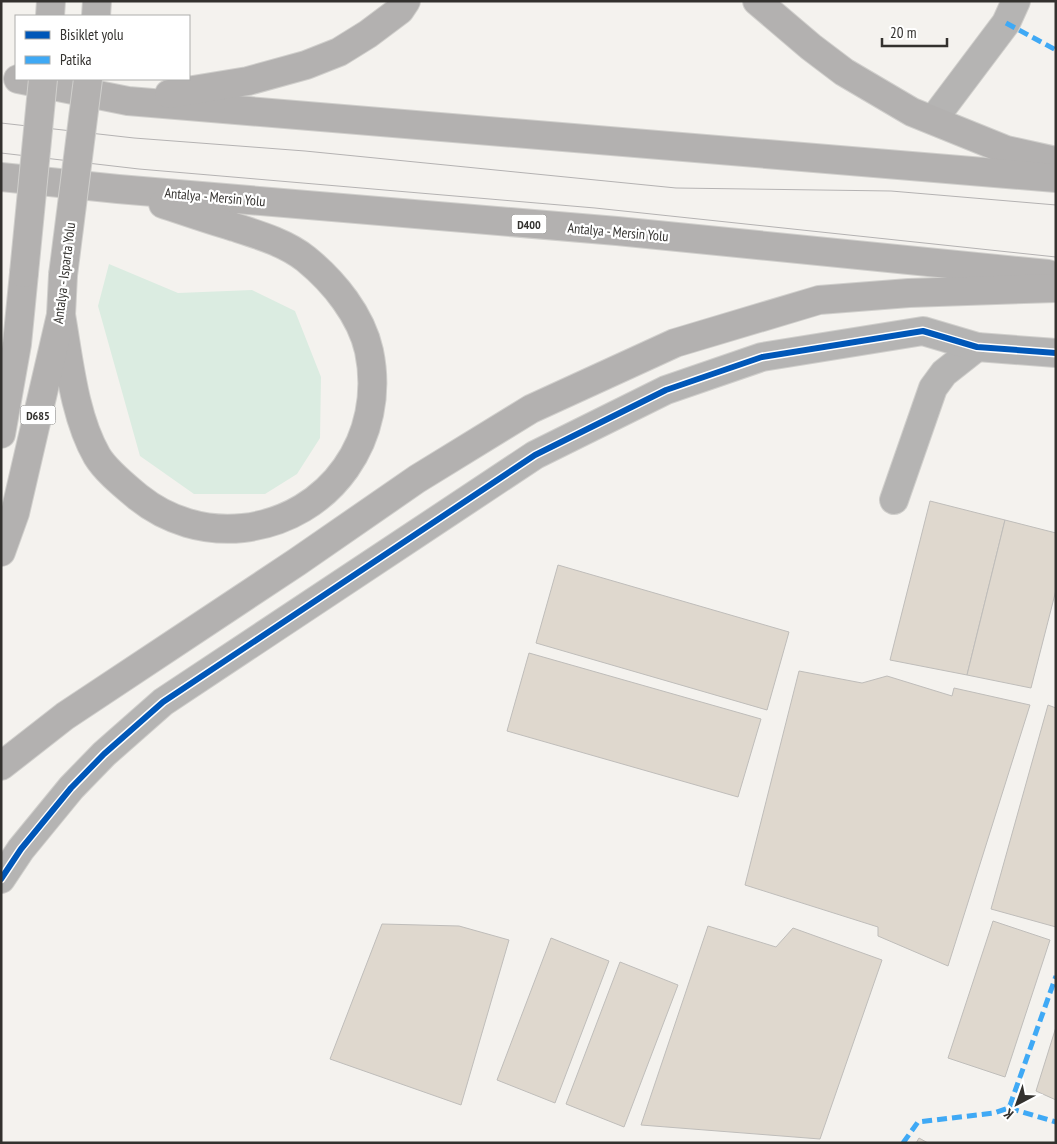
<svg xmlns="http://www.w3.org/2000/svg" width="1057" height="1144" font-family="'PT Sans Narrow',sans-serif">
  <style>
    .green { fill: #dbece1 }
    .building { fill: #dfd8ce; stroke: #bfbdba }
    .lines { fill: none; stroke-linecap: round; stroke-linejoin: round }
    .minor-casing { stroke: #d0cfcc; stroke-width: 30 }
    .highway-casing { stroke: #d0cfcc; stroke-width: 30 }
    .minor { stroke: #b5b4b3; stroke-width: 28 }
    .highway { stroke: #b3b1b0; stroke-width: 28 }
    .tram { stroke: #b4b2b2; stroke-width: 1 }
    .highway-bridge-casing { stroke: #d0cfcc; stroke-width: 30; stroke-linecap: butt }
    .highway-bridge { stroke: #b3b1b0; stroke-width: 28 }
    .quiet { stroke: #3fa9f5; stroke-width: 5; stroke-dasharray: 10 5; stroke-linecap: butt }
    .cycleway-casing { stroke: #fff; stroke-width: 9 }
    .cycleway { stroke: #0057b8; stroke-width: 6 }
    .labels { text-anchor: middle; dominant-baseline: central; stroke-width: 4.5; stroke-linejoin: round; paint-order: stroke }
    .shield { fill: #fff; stroke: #706f6d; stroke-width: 1 }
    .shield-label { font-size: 12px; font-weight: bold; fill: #33312e }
    .street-label { font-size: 14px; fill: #33312e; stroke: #fff }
  </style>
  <rect width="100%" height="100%" fill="#f4f2ee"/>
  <path class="green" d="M 109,264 L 178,293 L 252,290 L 295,311 L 321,377 L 320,438 L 297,474 L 265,494 L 194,494 L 140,456 L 98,306 Z"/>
  <g class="building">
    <path d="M 930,501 L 1005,520 L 967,675 L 890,660 Z"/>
    <path d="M 1005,520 L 1056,533 L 1056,590 L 1031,688 L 967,675 Z"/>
    <path d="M 558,565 L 789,632 L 767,710 L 536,643 Z"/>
    <path d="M 529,653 L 761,719 L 738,797 L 507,731 Z"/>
    <path d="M 799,671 L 862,683 L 887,676 L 952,696 L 954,688 L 1030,705 L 948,966 L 878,936 L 878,927 L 745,885 Z"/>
    <path d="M 1048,705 L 1056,708 L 1056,927 L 991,909 Z"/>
    <path d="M 993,921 L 1050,940 L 1005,1077 L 948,1058 Z"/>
    <path d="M 382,924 L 459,926 L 509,940 L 461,1105 L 330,1059 Z"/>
    <path d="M 708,926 L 776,947 L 793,928 L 882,960 L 820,1139 L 641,1125 Z"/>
    <path d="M 551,938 L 609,961 L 555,1103 L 497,1080 Z"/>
    <path d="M 620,962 L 678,985 L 624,1127 L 566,1104 Z"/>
    <path d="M 1056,1027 L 1056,1100 L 1036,1091 Z"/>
    <path d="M 919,1138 L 928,1143 L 916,1143 Z"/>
  </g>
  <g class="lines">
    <defs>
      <g id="minor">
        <path d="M 933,120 L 1006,23 L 1016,1"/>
        <path d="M 894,500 L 933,388 L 944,373 L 977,347"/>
        <path d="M 1,879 L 21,849 L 71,788 L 104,754 L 163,702 L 535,455 L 666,390 L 762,357 L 923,331 L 977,347 L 1056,353"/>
      </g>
      <g id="highway">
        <path d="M 757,1 L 811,47 L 844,72 L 912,112 L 1006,150 L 1056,161"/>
        <path d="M 50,16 L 51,1"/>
        <path d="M 96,16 L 97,1"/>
        <path d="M 18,79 L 128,101 L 1056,178"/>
        <path d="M 169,94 L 248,81 L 306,65 L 339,52 L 368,34 L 400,10 L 406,1"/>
        <path d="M 1,177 L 118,189 L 617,231 L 1048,274"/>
        <path d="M 61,315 C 69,360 74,416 97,456 C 106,471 125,486 138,497 C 168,521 205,532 243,528 C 331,518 387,437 369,351 C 361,315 334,282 306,259 C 286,243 259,235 234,227 C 210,220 187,212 163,204"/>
        <path d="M 1,434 L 17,344 L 24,273"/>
        <path d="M 1,552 L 15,513 L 61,315 L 63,275"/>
        <path d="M 1,766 L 65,716 L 297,562 L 417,479 L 531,409 L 675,343 L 819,300 L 909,293 L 1056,288"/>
      </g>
    </defs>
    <use href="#minor" class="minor-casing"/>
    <use href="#highway" class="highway-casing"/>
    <use href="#minor" class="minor"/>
    <use href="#highway" class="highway"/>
    <g class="tram">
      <path d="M 1,123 L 134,138 L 305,151 L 676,188 L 891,191 L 1056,205"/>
      <path d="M 1,153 L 139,169 L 595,208 L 1056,257"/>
    </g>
    <defs>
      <g id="highway-bridge">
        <path d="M 24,273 L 43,79"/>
        <path d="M 63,275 L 88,79"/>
      </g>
    </defs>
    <use href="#highway-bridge" class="highway-bridge-casing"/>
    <use href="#highway-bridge" class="highway-bridge"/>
    <g class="quiet">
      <path d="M 1006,23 L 1056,50"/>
      <path d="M 1009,1108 L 1056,1122"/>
      <path d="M 903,1143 L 918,1122 L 994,1113 L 1009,1108 L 1056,976"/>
    </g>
    <defs>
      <path id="cycleway" d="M 1,879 L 21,849 L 71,788 L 104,754 L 163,702 L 535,455 L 666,390 L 762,357 L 923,331 L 977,347 L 1056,353"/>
    </defs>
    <use href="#cycleway" class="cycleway-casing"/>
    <use href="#cycleway" class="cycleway"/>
  </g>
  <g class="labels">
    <g class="shield">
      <rect x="511.5" y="214.5" width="35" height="19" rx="4"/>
      <rect x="20.5" y="405.5" width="35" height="19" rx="4"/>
    </g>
    <g class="shield-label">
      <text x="529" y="224">D400</text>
      <text x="38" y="415">D685</text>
    </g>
    <g class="street-label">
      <text transform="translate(215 197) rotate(5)">Antalya - Mersin Yolu</text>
      <text transform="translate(618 232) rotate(5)">Antalya - Mersin Yolu</text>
      <text transform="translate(64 273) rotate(-83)">Antalya - Isparta Yolu</text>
    </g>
  </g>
  <rect width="1057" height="1144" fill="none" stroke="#33312e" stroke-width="5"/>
  <rect x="15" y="15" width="175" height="65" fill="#ffffff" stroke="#adadab"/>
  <rect x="25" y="31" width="25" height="8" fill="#0057b8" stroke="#adadab"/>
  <text x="60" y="40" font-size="15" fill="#33312e">Bisiklet yolu</text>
  <rect x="25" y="56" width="25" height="8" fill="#3fa9f5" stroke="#adadab"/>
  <text x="60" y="65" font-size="15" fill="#33312e">Patika</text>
  <g transform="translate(1017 1104) rotate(221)" stroke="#ffffff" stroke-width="4" paint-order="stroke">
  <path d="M0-4L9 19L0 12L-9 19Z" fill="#33312e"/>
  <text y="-8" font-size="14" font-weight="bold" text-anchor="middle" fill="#33312e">K</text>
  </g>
  <path d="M882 38v8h65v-8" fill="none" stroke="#33312e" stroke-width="2.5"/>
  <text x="890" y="38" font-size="15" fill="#33312e" stroke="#ffffff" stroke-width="4" paint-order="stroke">20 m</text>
</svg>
